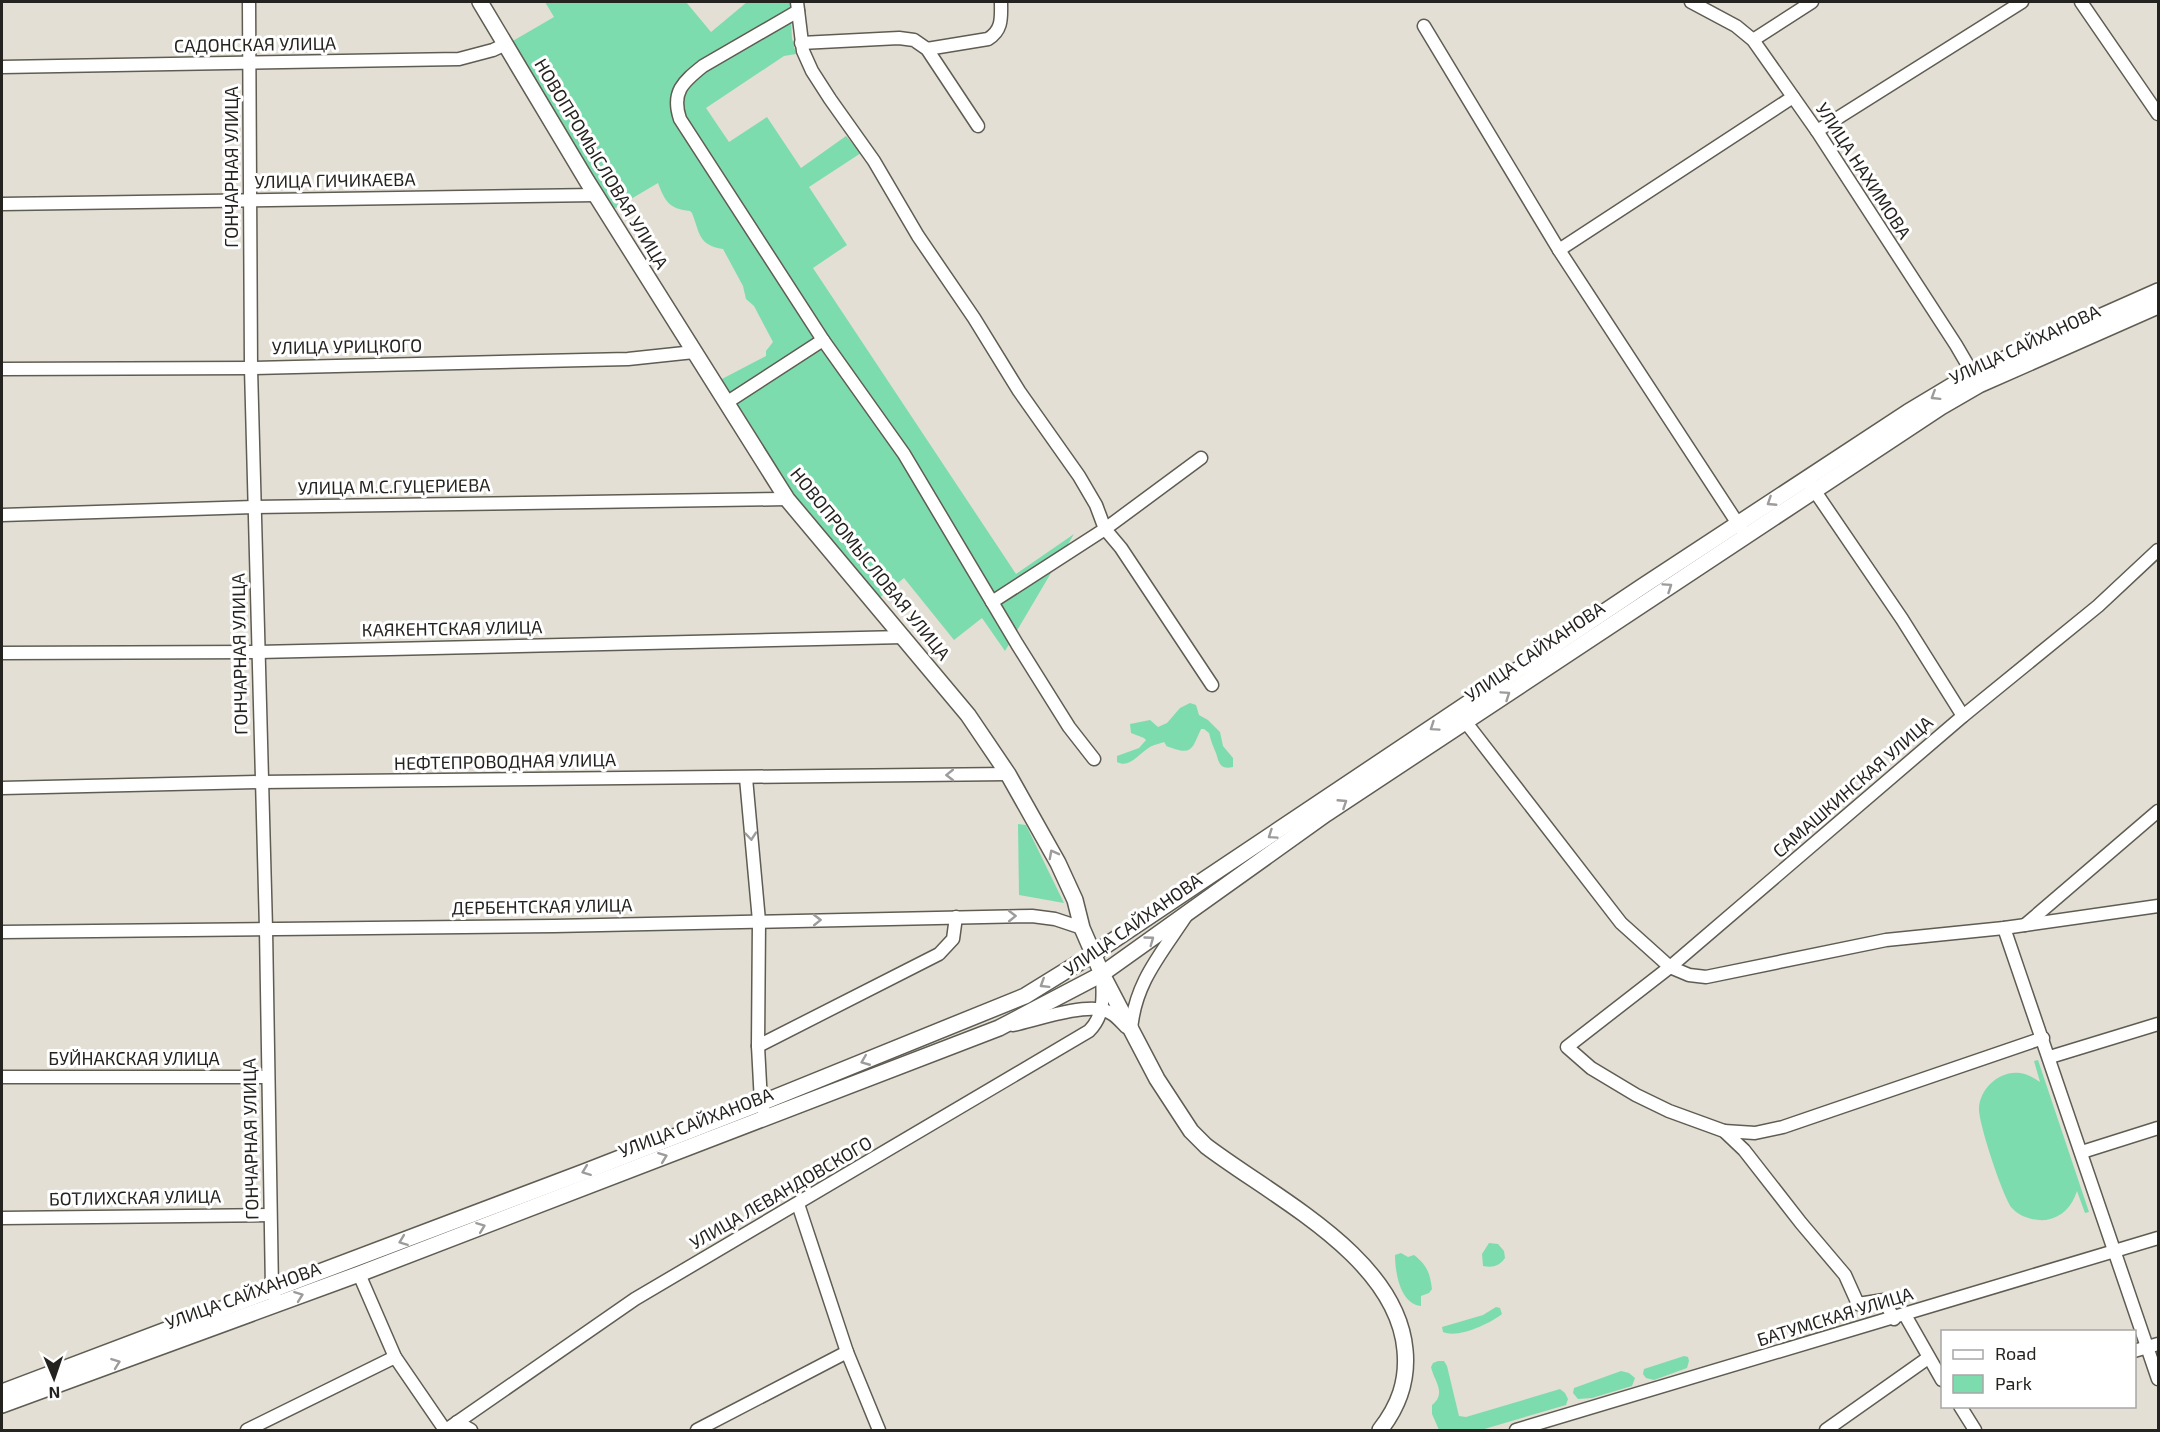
<svg xmlns="http://www.w3.org/2000/svg" width="2160" height="1432" font-family="'Exo 2',sans-serif">
<style>
.green{fill:#7ddcae}
.lines{fill:none;stroke-linecap:round;stroke-linejoin:round}
.minor-casing{stroke:#5f5c52;stroke-width:15}
.major-casing{stroke:#5f5c52;stroke-width:18}
.minor{stroke:#fff;stroke-width:12}
.major{stroke:#fff;stroke-width:15}
.oneway{stroke:#9d9c9a}
.labels{text-anchor:middle;stroke-width:6;stroke-linejoin:round;paint-order:stroke}
.street-label{font-size:18px;fill:#25231f;stroke:#fff}
</style>
<rect width="100%" height="100%" fill="#e3dfd4"/>
<g class="green">
<path d="M545 2H686L711 32 747 2H790L792 38 796 54 784 56 706 108 729 142 767 117 801 168 846 136 861 153 809 187 847 245 813 268 1016 574 1074 534 1005 651 982 618 954 640 904 578 878 599 791 493 720 380 766 356V351L773 342 754 306 746 299 743 286 723 249C698 245 700 233 692 213L690 211C670 209 665 202 658 183L614 209 511 42 554 17Z"/>
<path d="M1190 703 1196 705 1199 715 1208 720 1220 732 1223 746 1233 758V767C1220 770 1219 763 1216 753 1213 746 1211 741 1209 733L1204 729H1201C1193 746 1193 756 1172 748 1164 745 1169 749 1164 742 1159 744 1153 745 1150 747 1139 753 1130 769 1117 762V756L1139 748 1146 740 1144 738 1131 733 1130 724 1150 720 1158 727 1167 723 1180 708Z"/>
<polygon points="1018,824 1026,825 1064,903 1019,895"/>
<path d="M2038 1060 2089 1212 2085 1213 2077 1191C2072 1206 2063 1217 2046 1220 2034 1221 2020 1217 2012 1208 2003 1197 1978 1122 1979 1108 1980 1088 2000 1070 2020 1073 2028 1074 2034 1078 2040 1082L2034 1061Z"/>
<path d="M1489 1243 1498 1244 1504 1251 1505 1258C1499 1266 1493 1268 1483 1266L1482 1254Z"/>
<path d="M1401 1253 1408 1257 1414 1255C1427 1265 1430 1273 1432 1289L1429 1293 1421 1296V1306C1400 1304 1395 1272 1395 1255Z"/>
<path d="M1496 1307 1500 1308 1502 1314C1491 1323 1458 1339 1443 1332L1442 1327 1483 1315Z"/>
<polygon points="1684,1356 1688,1357 1689,1361 1687,1368 1654,1380 1646,1378 1643,1374 1644,1369"/>
<path d="M1438 1361H1444L1447 1366 1459 1416 1466 1417 1560 1389 1565 1393 1568 1399 1566 1405 1481 1430H1439L1432 1414V1405C1447 1393 1434 1381 1431 1367L1433 1363Z"/>
<polygon points="1621,1371 1629,1373 1635,1378 1632,1386 1592,1398 1578,1399 1573,1393 1574,1388"/>
</g>
<g class="lines">
<defs>
<g id="minor">
<polyline points="249,2 251,368 266,929 272,1290 275,1297"/>
<polyline points="797,2 803,51 812,71 830,99 874,161 918,236 974,318 1019,391 1079,476 1096,505 1105,529 992,602"/>
<polyline points="1691,2 1736,26 1753,40 1817,131 1956,345 1977,381"/>
<polyline points="2081,2 2158,114"/>
<path d="M798 11 703 66C683 82 671 92 680 119L823 340 904 454 1017 644 1069 727 1094 759"/>
<polyline points="1424,26 1559,250 1742,530"/>
<polyline points="1753,40 1812,2"/>
<polyline points="801,43 899,38 914,40 927,49 978,126"/>
<path d="M927 49 988 39C1003 30 1001 17 1001 2"/>
<polyline points="2,67 459,59 493,50 506,44"/>
<polyline points="1817,131 2022,2"/>
<polyline points="2,204 596,195"/>
<polyline points="1559,250 1793,97"/>
<polyline points="2,369 251,368 628,359 694,352"/>
<polyline points="726,403 823,340"/>
<polyline points="1201,458 1105,529 1121,548 1212,685"/>
<polyline points="1810,484 1902,619 1963,716"/>
<polyline points="2,515 254,507 787,499"/>
<polyline points="2,653 258,652 904,637"/>
<polyline points="1461,716 1621,923 1670,967 1689,975 1706,977 1886,940 2004,928 2158,906"/>
<polyline points="746,778 759,921 758,1046 761,1103 763,1109"/>
<polyline points="2,788 261,782 1008,774"/>
<polyline points="2025,925 2158,811"/>
<polyline points="2004,928 2158,1379"/>
<polyline points="2,932 554,926 1032,916 1055,919 1082,928"/>
<path d="M1013 1025C1036 1020 1082 1004 1103 1010 1113 1012 1119 1020 1126 1027"/>
<path d="M1131 1031C1134 984 1161 954 1186 916"/>
<polyline points="758,1046 939,954 953,939 956,917"/>
<polyline points="2050,1057 2158,1024"/>
<polyline points="2,1077 267,1077"/>
<polyline points="1724,1131 1755,1133 1783,1127 2043,1038"/>
<polyline points="2082,1152 2158,1128"/>
<polyline points="798,1204 847,1352 879,1430"/>
<polyline points="2,1218 270,1215"/>
<polyline points="359,1274 395,1357 445,1430"/>
<polyline points="1905,1315 1942,1380"/>
<polyline points="1894,1319 1884,1300 1858,1304 1845,1275 1801,1223 1744,1150 1724,1131 1669,1111 1636,1095 1591,1068 1567,1047 1670,967 1963,716 2098,606 2158,550"/>
<polyline points="2134,1351 2158,1344"/>
<polyline points="1960,1406 1975,1430"/>
<polyline points="457,1422 471,1430"/>
<polyline points="247,1430 395,1357"/>
<path d="M446 1430 635 1299 1089 1031C1105 1015 1103 996 1102 975"/>
<polyline points="697,1430 847,1352"/>
<polyline points="1516,1430 2158,1238"/>
<polyline points="1826,1430 1928,1358"/>
</g>
<g id="major">
<path d="M480 2 587 181 787 499 968 715 1008 774 1058 863 1075 900 1082 928 1102 974 1157 1079 1191 1131 1206 1146C1273 1197 1397 1257 1405 1350 1408 1381 1399 1406 1380 1430"/>
<polyline points="2,1392 584,1172 761,1103 1025,996 1093,954 1643,586 1908,412 1973,373 2158,291"/>
<polyline points="2,1405 359,1274 999,1028 1102,974 1326,814 1941,407 1979,385 2158,306"/>
</g>
</defs>
<use href="#minor" class="minor-casing"/>
<use href="#major" class="major-casing"/>
<use href="#minor" class="minor"/>
<use href="#major" class="major"/>
</g>
<defs><path id="oneway-chevron" d="M-2-3.5L2.5 0L-2 3.5" fill="none" stroke-width="1.6" stroke-linecap="round" stroke-linejoin="round" transform="scale(1.5)"/></defs>
<g class="oneway">
<use href="#oneway-chevron" transform="translate(1935 396) rotate(148)"/>
<use href="#oneway-chevron" transform="translate(1771 502) rotate(147)"/>
<use href="#oneway-chevron" transform="translate(1668 587) rotate(-34)"/>
<use href="#oneway-chevron" transform="translate(1506 695) rotate(-34)"/>
<use href="#oneway-chevron" transform="translate(1434 727) rotate(146)"/>
<use href="#oneway-chevron" transform="translate(950 775) rotate(179)"/>
<use href="#oneway-chevron" transform="translate(1343 803) rotate(-33)"/>
<use href="#oneway-chevron" transform="translate(1272 835) rotate(146)"/>
<use href="#oneway-chevron" transform="translate(751 836) rotate(85)"/>
<use href="#oneway-chevron" transform="translate(1053 854) rotate(-118)"/>
<use href="#oneway-chevron" transform="translate(1012 916) rotate(-1)"/>
<use href="#oneway-chevron" transform="translate(817 920) rotate(-1)"/>
<use href="#oneway-chevron" transform="translate(1150 940) rotate(-36)"/>
<use href="#oneway-chevron" transform="translate(1044 984) rotate(148)"/>
<use href="#oneway-chevron" transform="translate(865 1061) rotate(158)"/>
<use href="#oneway-chevron" transform="translate(663 1157) rotate(-21)"/>
<use href="#oneway-chevron" transform="translate(586 1171) rotate(159)"/>
<use href="#oneway-chevron" transform="translate(481 1227) rotate(-21)"/>
<use href="#oneway-chevron" transform="translate(403 1241) rotate(159)"/>
<use href="#oneway-chevron" transform="translate(299 1296) rotate(-20)"/>
<use href="#oneway-chevron" transform="translate(116 1363) rotate(-20)"/>
</g>
<g class="labels">
<g class="street-label">
<text transform="translate(255 45) rotate(-1)" y="6">САДОНСКАЯ УЛИЦА</text>
<text transform="translate(601 164) rotate(59)" y="6">НОВОПРОМЫСЛОВАЯ УЛИЦА</text>
<text transform="translate(232 167) rotate(-90)" y="6">ГОНЧАРНАЯ УЛИЦА</text>
<text transform="translate(1863 171) rotate(57)" y="6">УЛИЦА НАХИМОВА</text>
<text transform="translate(335 181) rotate(-1)" y="6">УЛИЦА ГИЧИКАЕВА</text>
<text transform="translate(2025 345) rotate(-25)" y="6">УЛИЦА САЙХАНОВА</text>
<text transform="translate(347 347) rotate(-1)" y="6">УЛИЦА УРИЦКОГО</text>
<text transform="translate(394 487) rotate(-1)" y="6">УЛИЦА М.С.ГУЦЕРИЕВА</text>
<text transform="translate(870 564) rotate(51)" y="6">НОВОПРОМЫСЛОВАЯ УЛИЦА</text>
<text transform="translate(452 629) rotate(-1)" y="6">КАЯКЕНТСКАЯ УЛИЦА</text>
<text transform="translate(1535 652) rotate(-34)" y="6">УЛИЦА САЙХАНОВА</text>
<text transform="translate(240 654) rotate(-91)" y="6">ГОНЧАРНАЯ УЛИЦА</text>
<text transform="translate(505 762) rotate(-1)" y="6">НЕФТЕПРОВОДНАЯ УЛИЦА</text>
<text transform="translate(1853 787) rotate(-41)" y="6">САМАШКИНСКАЯ УЛИЦА</text>
<text transform="translate(542 907) rotate(-1)" y="6">ДЕРБЕНТСКАЯ УЛИЦА</text>
<text transform="translate(1133 925) rotate(-35)" y="6">УЛИЦА САЙХАНОВА</text>
<text x="134" y="1065">БУЙНАКСКАЯ УЛИЦА</text>
<text transform="translate(696 1123) rotate(-21)" y="6">УЛИЦА САЙХАНОВА</text>
<text transform="translate(251 1139) rotate(-91)" y="6">ГОНЧАРНАЯ УЛИЦА</text>
<text transform="translate(781 1193) rotate(-30)" y="6">УЛИЦА ЛЕВАНДОВСКОГО</text>
<text transform="translate(135 1198) rotate(-1)" y="6">БОТЛИХСКАЯ УЛИЦА</text>
<text transform="translate(243 1296) rotate(-20)" y="6">УЛИЦА САЙХАНОВА</text>
<text transform="translate(1835 1317) rotate(-17)" y="6">БАТУМСКАЯ УЛИЦА</text>
</g>
</g>
<rect width="2160" height="1432" fill="none" stroke="#25231f" stroke-width="6"/>
<rect x="1941" y="1330" width="195" height="78" fill="#ffffff" stroke="#a8a7a5" stroke-width="1.5"/>
<rect x="1953" y="1350" width="30" height="9" fill="#ffffff" stroke="#a8a7a5" stroke-width="1.5"/>
<text x="1995" y="1360" font-size="18" fill="#25231f">Road</text>
<rect x="1953" y="1375" width="30" height="18" fill="#7ddcae" stroke="#a8a7a5" stroke-width="1.5"/>
<text x="1995" y="1390" font-size="18" fill="#25231f">Park</text>
<g transform="translate(54 1378) rotate(178)" stroke="#ffffff" stroke-width="4.5" paint-order="stroke">
<path d="M0-4.5L10 22L0 15L-10 22Z" fill="#25231f"/>
<text y="-9" font-size="16" font-weight="bold" text-anchor="middle" fill="#25231f">N</text>
</g>
</svg>
